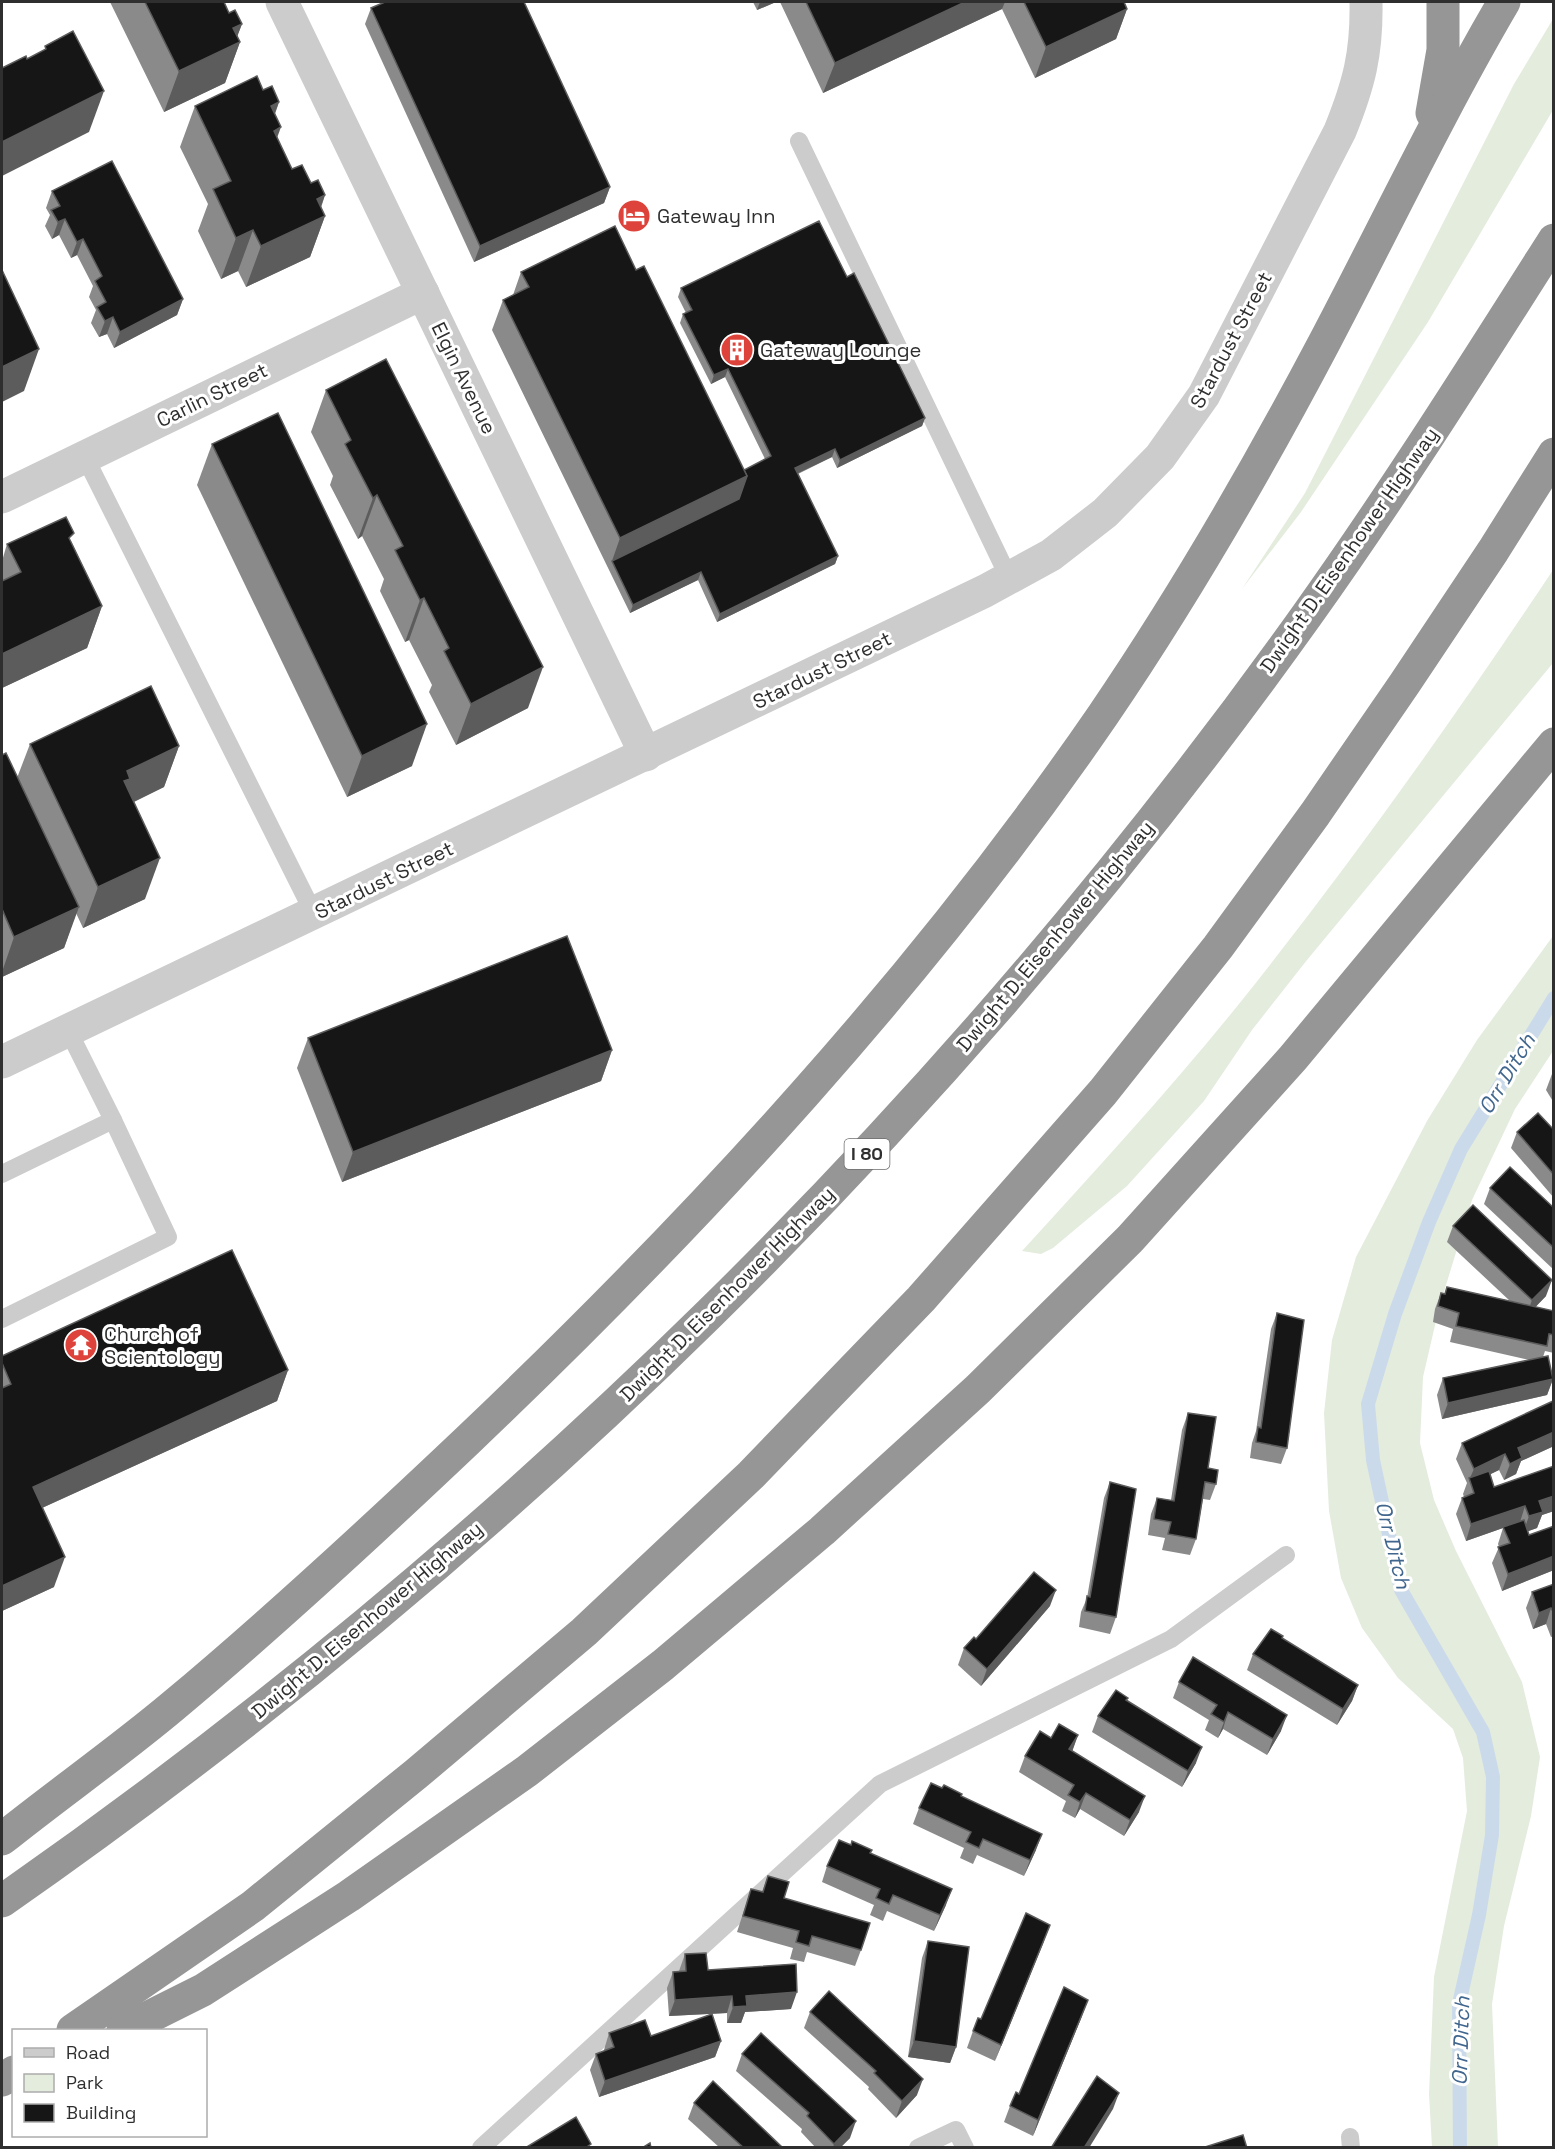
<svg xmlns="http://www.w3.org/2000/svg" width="1555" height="2149" font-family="'Space Grotesk',sans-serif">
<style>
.green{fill:#e4ecde}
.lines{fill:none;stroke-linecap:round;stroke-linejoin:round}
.stream{stroke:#cbdaeb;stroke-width:14}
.service{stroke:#ccc;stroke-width:18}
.minor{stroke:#ccc;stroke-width:33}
.motorway{stroke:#969696;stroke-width:33}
.wall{fill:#8a8a8a}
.shaded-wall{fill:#5c5c5c}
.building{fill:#161616;stroke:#5c5c5c;stroke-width:1.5}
.labels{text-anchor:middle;stroke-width:6;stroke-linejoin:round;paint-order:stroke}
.shield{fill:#fff;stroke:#6d6d6d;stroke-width:1.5}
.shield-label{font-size:18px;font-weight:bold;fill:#2f2f2f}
.poi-label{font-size:20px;fill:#2f2f2f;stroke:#fff;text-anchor:start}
.street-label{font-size:20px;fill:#2f2f2f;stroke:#fff}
.water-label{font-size:21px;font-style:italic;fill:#40668e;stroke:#fff}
</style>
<rect width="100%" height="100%" fill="#fff"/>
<g class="green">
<polygon points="1553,19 1553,110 1428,322 1301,512 1242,589 1305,493 1514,84"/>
<path d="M1553 570V663L1307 960 1252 1030 1204 1101 1127 1186 1053 1248 1041 1254 1022 1251C1097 1169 1173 1086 1243 999 1353 861 1455 717 1553 570Z"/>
<polygon points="1553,936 1553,1051 1515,1109 1472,1200 1439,1308 1423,1377 1420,1443 1434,1500 1456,1551 1522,1682 1540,1757 1531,1816 1504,1926 1492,2004 1498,2147 1432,2147 1429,2094 1434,1977 1467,1811 1463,1758 1453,1729 1398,1678 1362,1628 1341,1578 1329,1511 1324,1413 1332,1340 1356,1257 1427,1121 1477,1040"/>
</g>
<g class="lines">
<polyline class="stream" points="1460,2148 1459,2004 1479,1915 1492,1835 1493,1777 1483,1732 1401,1590 1373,1460 1368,1404 1395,1314 1429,1222 1461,1149 1554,998"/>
<g class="service">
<polyline points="799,141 1009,578"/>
<polyline points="85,457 314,914"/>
<polyline points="2,1174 113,1120 68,1030"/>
<polyline points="2,1319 168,1237 113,1120"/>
<polyline points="1350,2137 1351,2148"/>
<polyline points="481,2148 880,1784 1171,1639 1286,1555"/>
<polyline points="918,2148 956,2130 965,2148"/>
</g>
<g class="minor">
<polyline points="282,2 646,755"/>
<polyline points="2,497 423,293"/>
<path d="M2 1062 985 591 1051 555 1105 513 1160 457 1204 395 1340 131C1359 84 1367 53 1366 2"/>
</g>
<g class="motorway">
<polyline points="1432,113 1443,50 1443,2"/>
<path d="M2 1839C58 1794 117 1753 173 1706 275 1621 372 1531 468 1440 700 1219 921 980 1103 715 1184 596 1257 470 1324 343 1384 229 1439 113 1504 2"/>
<path d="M2 1901C505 1550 950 1115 1307 615 1394 493 1474 366 1554 240"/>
<polyline points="73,2030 253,1906 416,1774 584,1632 751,1475 921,1299 1103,1092 1218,947 1315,814 1405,683 1493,551 1554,454"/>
<polyline points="123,2030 203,1990 349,1896 527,1771 663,1665 822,1531 978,1389 1130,1239 1293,1058 1554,744"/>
<polyline points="2,2080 14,2072"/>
</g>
</g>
<g class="wall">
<polygon points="110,2 224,2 229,13 242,24 237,36 240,42 225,83 164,112"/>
<polygon points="753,2 776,2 757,10"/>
<polygon points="780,2 1124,2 1127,9 1116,39 1035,78 1002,9 823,93"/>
<polygon points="371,8 610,187 604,203 474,262 365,24"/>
<polygon points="263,90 279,102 275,114 277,138 292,169 325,195 321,208 325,216 310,257 246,287 238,271 221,279 198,231 208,204 180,147 195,106"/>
<polygon points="52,191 183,299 177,315 114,348 107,334 99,337 91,323 96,310 89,297 93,286 77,255 71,258 59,235 52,239 45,226 50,215 46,208"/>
<polygon points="636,270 744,470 765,459 725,377 711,384 680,323 683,314 686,313 678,297 681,288 847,277 925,418 922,426 837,468 832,457 798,474 838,556 835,564 717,622 698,580 630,613 492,330 503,300 513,295 521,272"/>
<polygon points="326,390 528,708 456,745 429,692 432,685 409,640 405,642 380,591 384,579 362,536 358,539 330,485 333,476 311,432"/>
<polygon points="212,444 412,766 347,797 197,485"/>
<polygon points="71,541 102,606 87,648 2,688 2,561 7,544"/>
<polygon points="30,744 179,746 164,787 134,802 145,899 83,928 76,913 64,948 2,977 2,755 17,778"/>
<polygon points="308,1038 612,1050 601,1081 342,1182 297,1068"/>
<polygon points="1554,1073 1554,1103 1546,1090 1552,1074"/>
<polygon points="1554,1130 1554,1198 1511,1148 1517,1132"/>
<polygon points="1490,1188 1554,1208 1554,1270 1484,1204"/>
<polygon points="1453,1226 1546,1296 1535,1307 1554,1311 1554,1353 1545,1351 1543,1357 1553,1379 1547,1395 1442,1419 1437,1395 1443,1378 1529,1360 1450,1342 1453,1329 1433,1322 1435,1309 1441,1293 1445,1294 1447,1287 1510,1301 1447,1242"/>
<polygon points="1277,1313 1287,1448 1281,1464 1250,1458 1252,1443 1256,1431 1271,1329"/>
<polygon points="2,1356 288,1370 277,1401 42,1508 54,1587 2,1611"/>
<polygon points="1554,1403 1554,1446 1521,1461 1516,1474 1504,1480 1499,1470 1490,1474 1494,1487 1554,1466 1554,1511 1542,1515 1537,1528 1528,1531 1529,1535 1554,1526 1554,1570 1502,1591 1492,1563 1499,1547 1498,1544 1503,1528 1466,1541 1456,1514 1462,1498 1464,1497 1463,1494 1467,1483 1456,1459 1462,1443"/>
<polygon points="1188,1413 1208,1468 1216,1484 1210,1500 1203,1499 1196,1539 1190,1555 1162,1550 1165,1538 1148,1535 1151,1514 1157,1498 1171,1500 1182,1430"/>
<polygon points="1110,1482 1116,1617 1110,1634 1079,1627 1081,1612 1087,1598 1104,1498"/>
<polygon points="1554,1584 1554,1636 1551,1637 1546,1624 1533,1629 1526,1608 1532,1592"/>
<polygon points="1050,1606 981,1686 958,1665 964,1648 976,1639"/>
<polygon points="1283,1636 1282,1639 1358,1685 1352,1701 1337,1725 1247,1670 1253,1654"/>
<polygon points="1179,1682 1281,1731 1267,1755 1223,1729 1218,1738 1205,1730 1209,1720 1173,1698"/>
<polygon points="1128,1698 1127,1701 1196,1763 1182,1787 1092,1732 1098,1716"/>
<polygon points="1078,1735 1072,1751 1139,1812 1124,1836 1080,1809 1075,1818 1062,1811 1066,1801 1019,1772 1025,1756 1051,1738"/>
<polygon points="961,1796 1036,1850 1024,1876 977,1855 973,1864 960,1858 964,1848 913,1824 919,1808"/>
<polygon points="851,1845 871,1853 946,1905 934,1931 887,1911 883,1921 870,1915 874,1905 822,1882 827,1866"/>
<polygon points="768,1876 784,1898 861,1950 855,1966 807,1952 804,1962 790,1959 793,1948 737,1932 751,1889 762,1892"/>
<polygon points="928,1941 956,2047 950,2063 908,2057 922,1958"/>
<polygon points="1044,1941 995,2061 967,2048 973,2031 981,2019"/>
<polygon points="685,1954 708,1970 791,2009 745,2012 741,2023 727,2023 727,2013 669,2016 667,1988 673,1972 679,1971"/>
<polygon points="810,2012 917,2095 896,2118 868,2089 869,2087 804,2028"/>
<polygon points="1082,2016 1033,2136 1004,2122 1010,2106 1019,2094"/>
<polygon points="609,2033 721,2041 715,2057 599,2097 590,2070 596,2054 604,2051 604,2050"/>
<polygon points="742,2054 850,2138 840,2148 816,2148 801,2132 802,2129 736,2071"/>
<polygon points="694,2103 783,2148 720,2148 688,2119"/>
</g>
<g class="shaded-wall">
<polygon points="760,2 776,2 757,10"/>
<polygon points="965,2 1005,2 1002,9 823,93 835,63"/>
<polygon points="1127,9 1116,39 1035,78 1046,47"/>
<polygon points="242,24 234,45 240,42 225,83 164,112 179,71 233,28"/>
<polygon points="104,91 89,132 2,176 2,142"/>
<polygon points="279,102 264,143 271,106"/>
<polygon points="281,127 266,168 274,131"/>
<polygon points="610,187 604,203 474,262 480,246"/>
<polygon points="325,195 316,220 325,216 310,257 246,287 261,246 317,199"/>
<polygon points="65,219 59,235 52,239 58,222"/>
<polygon points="253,230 238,271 221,279 236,238"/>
<polygon points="83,239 77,255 71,258 77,242"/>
<polygon points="183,299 177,315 114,348 120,332"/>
<polygon points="113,317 107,334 99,337 105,321"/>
<polygon points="39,349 24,391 2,402 2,367"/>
<polygon points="728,369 725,377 711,384 714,375"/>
<polygon points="925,418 922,426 837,468 840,460"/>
<polygon points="835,449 832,457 792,476 795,468"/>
<polygon points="747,476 736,507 612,561 620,538"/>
<polygon points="377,495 362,536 358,539 373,498"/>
<polygon points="838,556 835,564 717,622 720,614"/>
<polygon points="701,572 698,580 630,613 633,605"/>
<polygon points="424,598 409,640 405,642 420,600"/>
<polygon points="102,606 87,648 2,688 2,654"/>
<polygon points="543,667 528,708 456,745 471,704"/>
<polygon points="427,724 412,766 347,797 362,756"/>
<polygon points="179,746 164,787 119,809 115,820 127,771"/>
<polygon points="160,858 145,899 83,928 98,887"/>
<polygon points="79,907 64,948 2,977 2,972 14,937"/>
<polygon points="612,1050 601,1081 342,1182 353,1152"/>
<polygon points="1552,1280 1546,1296 1526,1317 1532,1300"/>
<polygon points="288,1370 277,1401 22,1517 33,1487"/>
<polygon points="1553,1379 1547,1395 1442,1419 1448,1403"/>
<polygon points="1554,1432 1554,1446 1521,1461 1516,1474 1504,1480 1510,1464 1518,1448"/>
<polygon points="1505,1454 1499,1470 1471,1484 1469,1480 1474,1469"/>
<polygon points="1554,1496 1554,1511 1542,1515 1537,1528 1523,1533 1529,1516 1539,1501"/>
<polygon points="1525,1506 1520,1522 1466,1541 1471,1524"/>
<polygon points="1554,1556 1554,1570 1502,1591 1508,1574"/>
<polygon points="65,1557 54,1587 2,1611 2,1586"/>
<polygon points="1056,1590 1050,1606 981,1686 987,1669"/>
<polygon points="1551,1608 1546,1624 1533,1629 1539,1613"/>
<polygon points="1358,1685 1352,1701 1337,1725 1343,1709"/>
<polygon points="1228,1712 1223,1729 1218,1738 1224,1722"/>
<polygon points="1287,1715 1281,1731 1267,1755 1273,1739"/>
<polygon points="1078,1735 1072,1752 1069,1749"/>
<polygon points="1202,1747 1196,1763 1182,1787 1188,1771"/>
<polygon points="1086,1793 1080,1809 1075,1818 1080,1802"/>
<polygon points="1145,1796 1139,1812 1124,1836 1130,1820"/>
<polygon points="1042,1834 1036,1850 1024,1876 1030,1860"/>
<polygon points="952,1889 946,1905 934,1931 940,1915"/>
<polygon points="1050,1925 1044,1941 995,2061 1001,2045"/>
<polygon points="797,1992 791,2009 745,2012 741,2023 727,2023 733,2007 746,1996"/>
<polygon points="732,1996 727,2013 669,2016 675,2000"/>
<polygon points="1088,2000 1082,2016 1033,2136 1038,2120"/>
<polygon points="721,2041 715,2057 599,2097 605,2081"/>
<polygon points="914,2041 956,2047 950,2063 908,2057"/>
<polygon points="923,2079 917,2095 896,2118 902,2101"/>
<polygon points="1119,2093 1113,2109 1089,2148 1084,2148"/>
<polygon points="856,2121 850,2138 840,2148 833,2148 834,2144"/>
</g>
<g class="building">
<polygon points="145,2 224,2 229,13 235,10 242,24 233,28 240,42 179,71"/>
<polygon points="385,2 524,2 610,187 480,246 371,8"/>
<polygon points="806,2 965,2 835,63"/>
<polygon points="1024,2 1124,2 1127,9 1046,47"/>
<polygon points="73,31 104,91 2,142 2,68 26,56 27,59 46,49 45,46"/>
<polygon points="257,76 263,90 272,86 279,102 271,106 281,127 274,131 292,169 302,165 311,183 318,180 325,195 317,199 325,216 261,246 253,230 236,238 213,189 231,181 195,106"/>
<polygon points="112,161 183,299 120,332 113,317 105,321 97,307 106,302 95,281 102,276 83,239 77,242 65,219 58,222 51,210 60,206 52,191"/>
<polygon points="819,221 847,277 854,273 925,418 840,460 835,449 795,468 838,556 720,614 701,572 633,605 612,561 739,499 747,476 744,470 771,456 728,369 714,375 683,314 692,310 681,288"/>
<polygon points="615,226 636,270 644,266 747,476 620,538 503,300 529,287 521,272"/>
<polygon points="2,270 39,349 2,367"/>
<polygon points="386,359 543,667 471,704 444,651 449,648 424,598 420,600 395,550 403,546 377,495 373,498 345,444 351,440 326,390"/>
<polygon points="278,413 427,724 362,756 212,444"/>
<polygon points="66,517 74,533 69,538 102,606 2,654 2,581 21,572 7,544"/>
<polygon points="151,686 179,746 127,771 130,779 124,781 160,858 98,887 30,744"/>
<polygon points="6,753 79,907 14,937 2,909 2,755"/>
<polygon points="567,936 612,1050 353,1152 308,1038"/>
<polygon points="1538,1113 1554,1130 1554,1175 1517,1132"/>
<polygon points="1510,1167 1554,1208 1554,1248 1490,1188"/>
<polygon points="1473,1205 1552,1280 1532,1300 1453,1226"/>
<polygon points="232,1250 288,1370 33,1487 65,1557 2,1586 2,1388 11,1384 2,1363 2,1356"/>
<polygon points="1447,1287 1554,1311 1554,1335 1549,1334 1547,1346 1456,1326 1459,1313 1438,1306 1441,1293 1445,1294"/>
<polygon points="1277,1313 1304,1320 1287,1448 1256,1442 1258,1427 1261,1428"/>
<polygon points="1548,1356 1553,1379 1448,1403 1443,1378"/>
<polygon points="1553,1401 1554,1403 1554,1432 1518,1448 1522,1458 1510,1464 1505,1454 1474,1469 1462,1443"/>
<polygon points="1188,1413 1216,1417 1208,1468 1218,1470 1216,1484 1205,1482 1196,1539 1168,1534 1171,1522 1154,1519 1157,1498 1174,1501"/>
<polygon points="1554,1466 1554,1496 1539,1501 1543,1512 1529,1516 1525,1506 1471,1524 1462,1498 1474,1493 1469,1478 1489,1471 1494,1487"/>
<polygon points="1110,1482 1136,1489 1116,1617 1085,1611 1087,1596 1090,1597"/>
<polygon points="1524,1520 1529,1535 1554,1526 1554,1556 1508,1574 1498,1547 1510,1543 1503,1527"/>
<polygon points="1034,1572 1056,1590 987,1669 964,1648 974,1637 976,1639"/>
<polygon points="1554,1584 1554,1613 1551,1608 1539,1613 1532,1592"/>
<polygon points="1271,1629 1283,1636 1282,1638 1358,1685 1343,1709 1253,1654"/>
<polygon points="1193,1657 1287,1715 1273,1739 1228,1712 1224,1722 1211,1714 1217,1705 1179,1682"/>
<polygon points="1116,1690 1128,1698 1126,1700 1202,1747 1188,1771 1098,1716"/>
<polygon points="1059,1724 1078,1735 1069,1749 1145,1796 1130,1820 1086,1793 1080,1802 1068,1795 1074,1785 1025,1756 1040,1731 1051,1738"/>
<polygon points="931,1783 942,1788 944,1785 962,1794 961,1796 1042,1834 1030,1860 983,1839 979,1848 966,1842 971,1832 919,1808"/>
<polygon points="839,1840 851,1845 852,1841 872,1850 870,1853 952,1889 940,1915 893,1895 889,1904 876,1898 880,1889 827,1866"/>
<polygon points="768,1876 789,1882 784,1898 870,1923 861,1950 812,1936 809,1946 796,1942 799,1931 743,1916 751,1889 763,1892"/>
<polygon points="1026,1913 1050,1925 1001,2045 973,2031 978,2018 981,2019"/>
<polygon points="928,1941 969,1947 956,2047 914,2041"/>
<polygon points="706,1953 708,1970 796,1964 797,1992 746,1996 747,2006 733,2007 732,1996 675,2000 673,1972 686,1971 685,1954"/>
<polygon points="1064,1987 1088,2000 1038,2120 1010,2106 1016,2092 1019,2094"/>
<polygon points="829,1991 923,2079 902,2101 874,2073 876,2071 810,2012"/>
<polygon points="712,2014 721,2041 605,2081 596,2054 614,2047 609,2033 645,2020 651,2036"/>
<polygon points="761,2033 856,2121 834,2144 807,2116 809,2113 742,2054"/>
<polygon points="1097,2076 1119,2093 1084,2148 1051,2148"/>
<polygon points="713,2081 783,2148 744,2148 694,2103"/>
<polygon points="576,2117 591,2144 585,2148 525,2148"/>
<polygon points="1243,2135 1247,2148 1202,2148"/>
<polygon points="650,2143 651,2148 642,2148"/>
</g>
<defs>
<symbol id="hotel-disc" viewBox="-11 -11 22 22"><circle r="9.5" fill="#dd433a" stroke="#fff"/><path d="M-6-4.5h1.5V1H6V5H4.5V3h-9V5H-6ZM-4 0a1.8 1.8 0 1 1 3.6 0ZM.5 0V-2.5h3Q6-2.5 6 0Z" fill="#fff"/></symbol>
<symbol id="building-disc" viewBox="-11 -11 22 22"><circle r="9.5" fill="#dd433a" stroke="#fff"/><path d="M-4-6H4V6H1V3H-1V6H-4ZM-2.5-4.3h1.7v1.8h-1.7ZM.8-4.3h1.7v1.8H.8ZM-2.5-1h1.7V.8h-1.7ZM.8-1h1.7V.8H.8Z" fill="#fff"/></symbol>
<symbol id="temple-disc" viewBox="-11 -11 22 22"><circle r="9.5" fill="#dd433a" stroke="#fff"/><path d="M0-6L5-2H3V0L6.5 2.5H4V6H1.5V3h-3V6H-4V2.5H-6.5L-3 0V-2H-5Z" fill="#fff"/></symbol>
</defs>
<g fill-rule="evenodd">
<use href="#hotel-disc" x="615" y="197" width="38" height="38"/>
<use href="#building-disc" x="718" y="331" width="38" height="38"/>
<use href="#temple-disc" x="62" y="1326" width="38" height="38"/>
</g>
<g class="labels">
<rect class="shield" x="844.5" y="1139" width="45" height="30" rx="4.5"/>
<g class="shield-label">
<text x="867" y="1160">I 80</text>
</g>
<g class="poi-label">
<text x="657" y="223">Gateway Inn</text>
<text x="760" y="357">Gateway Lounge</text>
<text x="104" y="1341">Church of<tspan x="104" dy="23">Scientology</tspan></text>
</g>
<g class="street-label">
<text transform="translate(1231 340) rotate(-62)" y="7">Stardust Street</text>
<text transform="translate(464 378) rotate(64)" y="7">Elgin Avenue</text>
<text transform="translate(212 395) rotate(-26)" y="7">Carlin Street</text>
<text transform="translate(1349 550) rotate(-55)" y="7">Dwight D. Eisenhower Highway</text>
<text transform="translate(822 670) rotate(-26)" y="7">Stardust Street</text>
<text transform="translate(384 880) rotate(-26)" y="7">Stardust Street</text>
<text transform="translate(1055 936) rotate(-50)" y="7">Dwight D. Eisenhower Highway</text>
<text transform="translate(727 1294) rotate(-45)" y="7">Dwight D. Eisenhower Highway</text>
<text transform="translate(367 1620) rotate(-40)" y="7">Dwight D. Eisenhower Highway</text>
</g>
<g class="water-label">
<text transform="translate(1507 1074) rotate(-59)" y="7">Orr Ditch</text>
<text transform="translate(1393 1545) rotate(76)" y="7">Orr Ditch</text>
<text transform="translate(1461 2041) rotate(-88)" y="7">Orr Ditch</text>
</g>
</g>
<rect width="1555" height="2149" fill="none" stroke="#2f2f2f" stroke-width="6"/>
<rect x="12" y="2029" width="195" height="108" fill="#ffffff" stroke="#acacac" stroke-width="1.5"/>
<rect x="24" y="2048" width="30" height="9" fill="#cccccc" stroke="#acacac" stroke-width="1.5"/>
<text x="66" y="2059" font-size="18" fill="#2f2f2f">Road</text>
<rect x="24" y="2074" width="30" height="18" fill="#e4ecde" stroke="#acacac" stroke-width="1.5"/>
<text x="66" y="2089" font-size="18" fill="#2f2f2f">Park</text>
<rect x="24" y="2104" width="30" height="18" fill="#161616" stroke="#acacac" stroke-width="1.5"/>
<text x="66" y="2119" font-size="18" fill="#2f2f2f">Building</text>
</svg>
